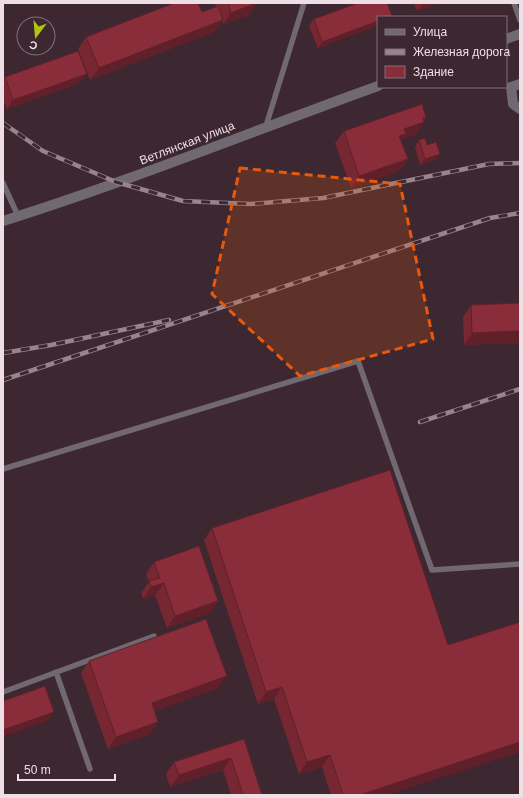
<svg xmlns="http://www.w3.org/2000/svg" width="523" height="798" font-family="Helvetica,sans-serif">
<style>
.lines{fill:none;stroke-linecap:round;stroke-linejoin:round}
.lane{stroke:#716972;stroke-width:5.5}
.street{stroke:#716972;stroke-width:10}
.rail-casing{stroke:#97848c;stroke-width:4.5}
.rail{stroke:#3d2731;stroke-width:3;stroke-dasharray:9;stroke-linecap:butt}
.wall{fill:#762732}
.shaded-wall{fill:#602029}
.building{fill:#892d3a;stroke:#602029}
.marked{fill:#e8590c;fill-opacity:0.2;stroke:#e8590c;stroke-width:3;stroke-dasharray:8 5;stroke-linejoin:round}
.labels{text-anchor:middle;stroke-width:4;stroke-linejoin:round;paint-order:stroke}
.street-label{font-size:12px;fill:#eedfe5;stroke:#3d2731}
</style>
<rect width="100%" height="100%" fill="#3d2731"/>
<g class="lines">
<g class="lane">
<polyline points="514,3 520,20"/>
<polyline points="266,126 304,3"/>
<polyline points="3,183 18,216"/>
<polyline points="3,469 358,361 432,570 520,564"/>
<polyline points="56,672 90,769"/>
<polyline points="3,692 154,636"/>
</g>
<g class="street">
<polyline points="506,39 520,34"/>
<polyline points="520,84 511,87 513,104 520,109"/>
<path d="M3 221C130 181 253 131 378 86"/>
</g>
<defs>
<g id="rail">
<polyline points="3,123 43,151 116,182 183,201 251,204 323,198 489,164 520,163"/>
<polyline points="3,353 51,345 169,320"/>
<polyline points="3,380 490,218 520,213"/>
<polyline points="420,422 520,389"/>
</g>
</defs>
<use href="#rail" class="rail-casing"/>
<use href="#rail" class="rail"/>
</g>
<g class="wall">
<polygon points="215,3 257,3 249,15 223,24 222,21 214,32 90,80 78,49 86,37 202,12 216,7"/>
<polygon points="414,3 439,3 417,11"/>
<polygon points="392,16 391,17 378,17 318,48 309,26 314,19"/>
<polygon points="5,77 80,83 7,109 3,99 3,79"/>
<polygon points="426,117 424,121 424,122 416,134 402,139 401,140 408,159 399,171 351,188 335,143 344,131"/>
<polygon points="419,140 427,145 440,154 435,160 420,165 415,147"/>
<polygon points="520,303 520,343 464,345 463,317 471,305"/>
<polygon points="212,528 387,795 331,795 322,767 299,774 274,699 258,704 204,540"/>
<polygon points="154,562 218,601 210,613 167,628 155,595 143,599 141,593 149,582 146,574"/>
<polygon points="89,661 218,688 154,711 158,722 150,734 108,749 81,673"/>
<polygon points="244,739 262,795 231,795 223,770 170,787 166,774 174,762"/>
</g>
<g class="shaded-wall">
<polygon points="257,3 249,15 223,24 231,13"/>
<polygon points="427,3 439,3 417,11 422,5"/>
<polygon points="223,20 214,32 90,80 99,68"/>
<polygon points="378,21 378,26 318,48 322,42"/>
<polygon points="87,74 80,83 7,109 13,100"/>
<polygon points="426,117 422,123 424,122 416,134 402,139 397,146 391,148 404,129 423,118"/>
<polygon points="440,154 435,160 420,165 425,159"/>
<polygon points="408,159 399,171 351,188 359,176"/>
<polygon points="520,331 520,343 464,345 472,333"/>
<polygon points="164,583 155,595 143,599 151,587"/>
<polygon points="218,601 210,613 167,628 175,616"/>
<polygon points="227,676 218,688 143,715 152,703"/>
<polygon points="282,687 274,699 258,704 266,692"/>
<polygon points="54,712 47,721 3,737 3,730"/>
<polygon points="158,722 150,734 108,749 116,737"/>
<polygon points="520,742 520,752 387,795 360,795"/>
<polygon points="330,755 322,767 299,774 307,762"/>
<polygon points="231,758 223,770 170,787 179,775"/>
</g>
<g class="building">
<polygon points="174,3 198,3 202,12 218,6 223,20 99,68 86,37"/>
<polygon points="228,3 256,3 231,13"/>
<polygon points="358,3 387,3 392,16 389,17 378,17 378,21 322,42 314,19"/>
<polygon points="421,3 427,3 422,5"/>
<polygon points="78,51 87,74 13,100 5,77"/>
<polygon points="422,104 426,117 423,118 424,122 404,129 406,134 399,136 408,159 359,176 344,131"/>
<polygon points="425,138 427,145 436,142 440,154 425,159 419,140"/>
<polygon points="520,303 520,331 472,333 471,305"/>
<polygon points="390,470 448,645 520,622 520,742 360,795 343,795 330,755 307,762 282,687 266,692 212,528"/>
<polygon points="199,546 218,601 175,616 164,583 151,587 149,581 160,578 154,562"/>
<polygon points="206,619 227,676 152,703 158,722 116,737 89,661"/>
<polygon points="45,686 54,712 3,730 3,701"/>
<polygon points="244,739 262,795 243,795 231,758 179,775 174,762"/>
</g>
<path class="marked" d="M240 168 400 184 433 339 300 376 212 294Z"/>
<g class="labels">
<g class="street-label">
<text transform="translate(187 143) rotate(-21)" y="4">Ветлянская улица</text>
</g>
</g>
<rect width="523" height="798" fill="none" stroke="#eedfe5" stroke-width="8"/>
<rect x="377" y="16" width="130" height="72" fill="#3d2731" stroke="#847179"/>
<rect x="385" y="29" width="20" height="6" fill="#716972" stroke="#847179"/>
<text x="413" y="36" font-size="12" fill="#eedfe5">Улица</text>
<rect x="385" y="49" width="20" height="6" fill="#97848c" stroke="#847179"/>
<text x="413" y="56" font-size="12" fill="#eedfe5">Железная дорога</text>
<rect x="385" y="66" width="20" height="12" fill="#892d3a" stroke="#847179"/>
<text x="413" y="76" font-size="12" fill="#eedfe5">Здание</text>
<g transform="translate(36 36) rotate(196)"><circle r="19" fill="#3d2731" stroke="#847179"/>
<path d="M0-3L7 15L0 10L-7 15Z" fill="#acc611"/>
<text y="-6" font-size="11" font-weight="bold" text-anchor="middle" fill="#eedfe5">С</text>
</g>
<path d="M18 774v6h97v-6" fill="none" stroke="#eedfe5" stroke-width="2"/>
<text x="24" y="774" font-size="12" fill="#eedfe5" stroke="#3d2731" stroke-width="3" paint-order="stroke">50 m</text>
</svg>
